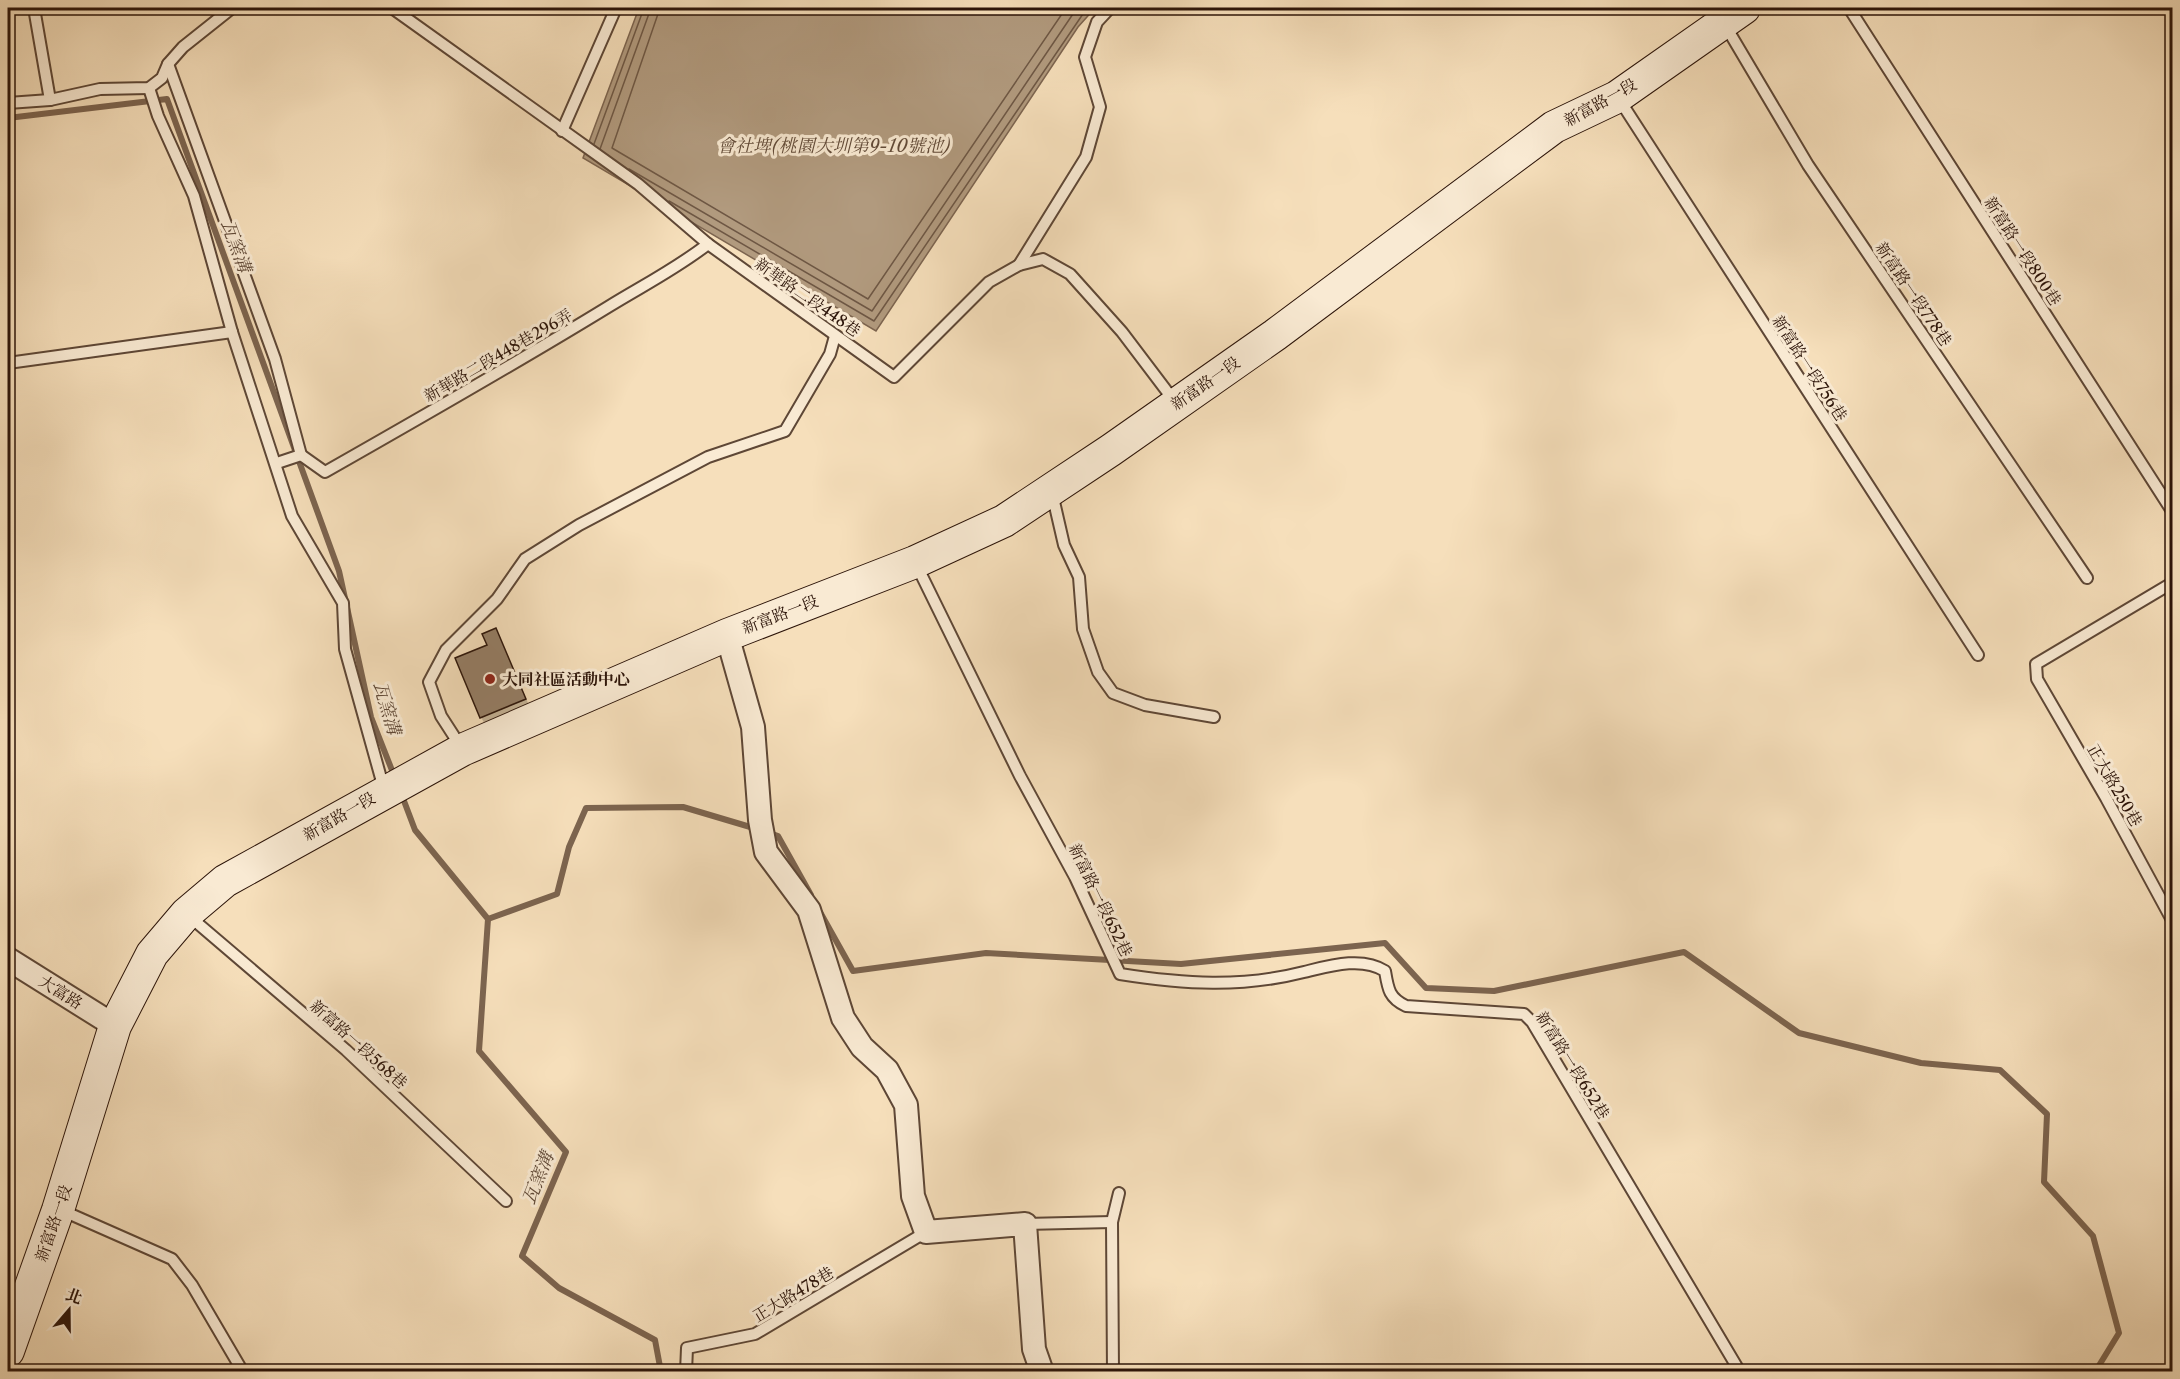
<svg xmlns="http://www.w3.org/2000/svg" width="2180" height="1379" font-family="'Libre Caslon Text','Noto Serif TC',serif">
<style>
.water{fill:#b19a7e;stroke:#7c644f;stroke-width:1.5}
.shadow{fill:#0003}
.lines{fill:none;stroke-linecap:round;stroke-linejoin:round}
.shore{stroke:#6e5744;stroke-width:1.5}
.stream{stroke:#7c644f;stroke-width:6}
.building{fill:#957e66;stroke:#2c1409;stroke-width:1.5}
.lane-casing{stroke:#5e4736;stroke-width:14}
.street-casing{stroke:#5e4736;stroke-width:26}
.secondary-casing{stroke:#2c1409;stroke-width:34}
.lane{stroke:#f9ead3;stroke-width:10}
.street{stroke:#f9ead3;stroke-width:22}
.secondary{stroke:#f9ead3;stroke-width:32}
.poi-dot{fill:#8f2418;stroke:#f9ead3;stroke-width:2}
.labels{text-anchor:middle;stroke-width:6;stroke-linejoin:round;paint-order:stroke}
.street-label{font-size:16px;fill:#2c1409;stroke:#f9ead3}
.poi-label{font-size:16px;font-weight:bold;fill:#2c1409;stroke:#f9ead3;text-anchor:start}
.water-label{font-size:18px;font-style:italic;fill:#614a38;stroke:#f9ead3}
</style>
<rect width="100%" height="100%" fill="#f6dfbb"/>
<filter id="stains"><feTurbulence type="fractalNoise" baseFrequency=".00333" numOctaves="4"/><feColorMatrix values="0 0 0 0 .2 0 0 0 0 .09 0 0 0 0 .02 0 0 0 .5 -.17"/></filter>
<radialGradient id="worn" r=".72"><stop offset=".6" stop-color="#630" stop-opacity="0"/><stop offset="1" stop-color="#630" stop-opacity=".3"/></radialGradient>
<polygon class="water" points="639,8 1095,8 1078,27 876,331 583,158"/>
<polygon class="shadow" points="495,630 534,716 490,734 481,717 489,646"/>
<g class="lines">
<g class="shore">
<polyline points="660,8 612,148 868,299 1066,8"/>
<polyline points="594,144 644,8"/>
<polyline points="600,149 651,8"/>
<polyline points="629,169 872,311 1077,8"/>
<polyline points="669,201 874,321 1087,8"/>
</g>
<g class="stream">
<polyline points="8,118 167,99 339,571 371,717 395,778"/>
<polyline points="401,793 415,830 488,919 479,1051 566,1152 522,1256 559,1288 655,1340 661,1372"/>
<polyline points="767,832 778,836 811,895"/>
<polyline points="820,912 853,971 986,953 1181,964 1385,943 1426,988 1494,991 1684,952 1799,1033 1921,1063 2000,1070 2047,1114 2044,1182 2093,1236 2119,1333 2095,1372"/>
<polyline points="488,919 557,894 569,847 586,808 683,807 757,829"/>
</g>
</g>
<polygon class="building" points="496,628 526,699 480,718 455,658 487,645 482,634"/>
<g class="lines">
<defs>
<g id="lane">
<polyline points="34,8 50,100"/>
<polyline points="392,8 638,184 708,244 894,377 989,282 1019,265 1043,259 1070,274 1122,332 1175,402"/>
<polyline points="1849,8 2172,511"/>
<polyline points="1725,25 1808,165 2087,578"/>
<polyline points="168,64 275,359 301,455"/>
<polyline points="149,88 158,116 194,196 232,332 292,516 343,603 345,649 384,789"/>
<polyline points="1619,99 1978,655"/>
<polyline points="8,103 50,100 100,89 149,88 162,78 168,64 183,47 232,8"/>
<polyline points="562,131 616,8"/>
<polyline points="1019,265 1086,157 1100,107 1085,57 1097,22 1110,8"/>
<polyline points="8,363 232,332"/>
<path d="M301 455 325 472C420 418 515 364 608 307 642 286 676 269 708 244"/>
<polyline points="277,463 301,455"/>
<polyline points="1052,493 1064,545 1079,577 1083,629 1098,672 1113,693 1145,705 1214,717"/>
<path d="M916 564 1020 776 1075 877 1120 974C1184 984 1241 988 1304 972 1329 966 1362 956 1385 971 1388 989 1389 998 1406 1006L1524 1014 1532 1022 1740 1372"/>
<polyline points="2172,583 2036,664 2037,679 2106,798 2172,920"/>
<polyline points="461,747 441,716 429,682 446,650 497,599 525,559 579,525 708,457 785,431 830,354 835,336"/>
<polyline points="189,916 346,1050 506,1201"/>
<polyline points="61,1210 172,1259 192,1285 243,1372"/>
<polyline points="1025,1224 1112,1222"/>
<polyline points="686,1372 687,1348 755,1334 926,1232"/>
<polyline points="1113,1372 1112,1222 1119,1193"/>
</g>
<g id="street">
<polyline points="727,635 753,727 760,820 766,852 809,910 843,1018 862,1047 887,1070 906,1105 913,1196 926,1232 1025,1224 1034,1349 1042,1372"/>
<polyline points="8,959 115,1026"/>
</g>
<polyline id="secondary" points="8,1351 58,1210 115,1026 152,954 186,914 225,881 462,750 727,635 915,562 1004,521 1111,450 1275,335 1554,127 1617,97 1744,8"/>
</defs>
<use href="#lane" class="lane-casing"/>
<use href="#street" class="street-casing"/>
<use href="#secondary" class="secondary-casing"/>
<use href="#lane" class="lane"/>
<use href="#street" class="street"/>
<use href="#secondary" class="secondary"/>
</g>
<circle class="poi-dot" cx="490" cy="679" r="6"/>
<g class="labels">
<g class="street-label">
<text transform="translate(1600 102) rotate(-29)" y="6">新富路一段</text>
<text transform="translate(2023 251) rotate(57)" y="6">新富路一段800巷</text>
<text transform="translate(1914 294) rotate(56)" y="6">新富路一段778巷</text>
<text transform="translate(808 297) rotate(35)" y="6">新華路二段448巷</text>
<text transform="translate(498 355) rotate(-30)" y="6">新華路二段448巷296弄</text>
<text transform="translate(1810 368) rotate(57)" y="6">新富路一段756巷</text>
<text transform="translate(1205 383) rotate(-35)" y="6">新富路一段</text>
<text transform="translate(780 614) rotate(-21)" y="6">新富路一段</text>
<text transform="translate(2115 785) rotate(60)" y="6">正大路250巷</text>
<text transform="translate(339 816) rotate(-30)" y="6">新富路一段</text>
<text transform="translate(1101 900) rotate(64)" y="6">新富路一段652巷</text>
<text transform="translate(61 992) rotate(32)" y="6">大富路</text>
<text transform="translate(359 1044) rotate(42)" y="6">新富路一段568巷</text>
<text transform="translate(1573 1065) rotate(58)" y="6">新富路一段652巷</text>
<text transform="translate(53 1223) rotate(-71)" y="6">新富路一段</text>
<text transform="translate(793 1294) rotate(-31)" y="6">正大路478巷</text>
</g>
<g class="poi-label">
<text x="502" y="685">大同社區活動中心</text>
</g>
<g class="water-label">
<text x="834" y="152">會社埤(桃園大圳第9-10號池)</text>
<text transform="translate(236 246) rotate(70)" y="6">瓦窯溝</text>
<text transform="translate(387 708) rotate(74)" y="6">瓦窯溝</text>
<text transform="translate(538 1178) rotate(-68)" y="6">瓦窯溝</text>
</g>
</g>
<rect width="2180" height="1379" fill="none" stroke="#f6dfbb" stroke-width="30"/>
<rect x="9" y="9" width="2162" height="1361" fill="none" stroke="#2c1409" stroke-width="3"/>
<rect x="15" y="15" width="2150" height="1349" fill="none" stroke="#2c1409" stroke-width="1.5"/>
<g transform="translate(69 1310) rotate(20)" stroke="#f9ead3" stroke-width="4.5" paint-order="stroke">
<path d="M0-4.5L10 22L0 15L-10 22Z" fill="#2c1409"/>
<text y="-9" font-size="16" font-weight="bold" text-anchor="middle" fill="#2c1409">北</text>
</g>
<rect width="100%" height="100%" filter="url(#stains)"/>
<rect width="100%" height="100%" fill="url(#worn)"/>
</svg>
